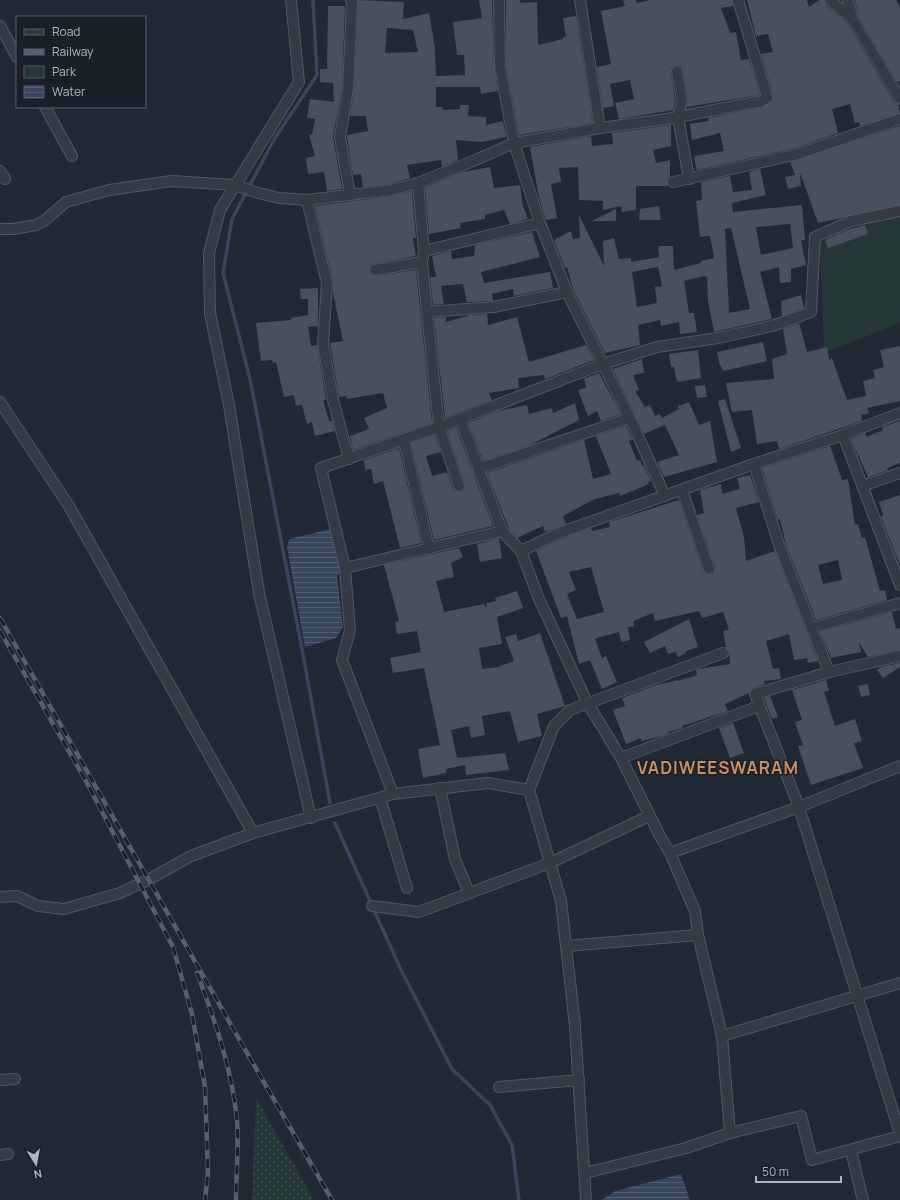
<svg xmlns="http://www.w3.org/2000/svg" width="900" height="1200" font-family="Manrope,sans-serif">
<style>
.grass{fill:url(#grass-dots)}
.park{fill:#263737}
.water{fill:url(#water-rules)}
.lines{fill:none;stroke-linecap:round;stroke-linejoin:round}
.stream{stroke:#38465c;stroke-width:3.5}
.building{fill:#47505d;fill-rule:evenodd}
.minor-casing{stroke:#515862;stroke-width:12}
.minor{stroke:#343b45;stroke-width:10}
.rail-casing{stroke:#565f6b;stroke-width:4.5}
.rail{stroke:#1a2029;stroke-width:3;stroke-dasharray:9;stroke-linecap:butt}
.labels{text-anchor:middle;stroke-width:3;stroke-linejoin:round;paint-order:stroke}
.district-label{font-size:17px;font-weight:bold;letter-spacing:1px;fill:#c89062;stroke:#1a2029}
</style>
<defs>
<pattern id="grass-dots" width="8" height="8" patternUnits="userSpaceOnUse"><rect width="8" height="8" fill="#263737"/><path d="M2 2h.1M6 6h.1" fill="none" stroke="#435252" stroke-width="1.8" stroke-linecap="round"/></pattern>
<pattern id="water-rules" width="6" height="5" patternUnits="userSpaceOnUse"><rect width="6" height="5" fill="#38465c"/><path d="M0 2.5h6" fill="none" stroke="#525e72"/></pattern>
</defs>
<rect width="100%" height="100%" fill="#212934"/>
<polygon class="grass" points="256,1098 314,1200 252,1200"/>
<polygon class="park" points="900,214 900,323 824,353 820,243 866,224"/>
<g class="water">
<polygon points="331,529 342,570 337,576 343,627 336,638 305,647 287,547 289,539"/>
<polygon points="681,1174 690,1200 602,1200 615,1191"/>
</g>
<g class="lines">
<g class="stream">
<polyline points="313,0 317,75 275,138 232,219 223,273 250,379 302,649 330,803"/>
<polyline points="335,823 401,970 452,1069 490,1105 512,1145 519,1200"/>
</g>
</g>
<g class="building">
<path d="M358 0 404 2 403 19 429 13 435 48 436 76 465 75 464 55H457L453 22 482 18 479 0H492L494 67 498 91 481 94 480 87H436V107H442L443 110 460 109V105H469L468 116 486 117V125L503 121 506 137 481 142 456 140 458 160 442 167 441 160 407 165 410 178 390 184 363 187 361 174 353 175 347 137V135L368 131 366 116H350L354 89ZM387 28 413 30 418 52 385 53Z"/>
<polygon points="506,0 520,0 520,3 537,2 538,45 563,39 563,37 566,37 563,18 576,16 593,123 519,135 506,66"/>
<polygon points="623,0 636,0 637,3 650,0 732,0 733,6 721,8 730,33 736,32 741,60 749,59 760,95 687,107 688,99 683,70 680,65 676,65 671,68 671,72 675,100 673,110 619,119 615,103 634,99 630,80 610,84 614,106 603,108 597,67 611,64 601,11 625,6"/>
<polygon points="747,0 807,0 809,7 819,0 824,0 826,5 848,24 894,102 898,105 900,113 860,126 859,122 855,123 850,104 832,109 838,133 796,148 697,170 694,159 695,156 724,151 720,133 692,140 690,124 709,121 708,118 763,107 773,100 772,91 761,54 773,52 768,34 756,36"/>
<polygon points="855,0 896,0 900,8 900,81 897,82 859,18"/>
<polygon points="328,6 345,6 342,88 333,137 342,189 327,191 324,172 308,174 306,158 315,156 309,135 312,134 315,119 307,118 310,99 334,102 333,83 320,82 320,69 327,69"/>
<polygon points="671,125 671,146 653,150 656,163 670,160 670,177 667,180 668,186 636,186 636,210 622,212 621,206 603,210 603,201 579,200 578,167 559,168 561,182 551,184 557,218 546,220 539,198 530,147 591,136 592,146 613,144 612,133"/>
<polygon points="900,126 900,205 818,223 801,175 800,175 801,186 788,189 785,177 795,175 790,162"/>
<polygon points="490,167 494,188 520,185 523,206 528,219 510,224 504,210 485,215 485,219 460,223 461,228 429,234 425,187 462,172"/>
<path d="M760 169 766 195 732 203 733 212 802 205 805 240H801L806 265 791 269V282L780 283 779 267 760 272 772 319 714 332 708 301 707 277 704 276 684 281 689 313H694L697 332 680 334 679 322 661 326 660 320 638 325 640 345 605 353 573 289 567 267 565 268 554 240 571 231 573 239 580 238 579 215 604 266 603 241 614 238 619 259 631 258V262L659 257 658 246H673L674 270 701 263V261L714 258 710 236 700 237 696 201 702 200 701 182 730 176 733 192 752 190 749 172ZM790 224 793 248 761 255 756 227ZM731 228 750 309 729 313 725 229ZM658 267 662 286 655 287 657 303 637 307 632 272Z"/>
<polygon points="412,191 416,238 413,238 416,256 374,264 371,265 369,271 370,274 376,276 416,270 432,423 353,450 350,436 369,429 364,418 387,408 383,393 347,399 346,396 339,397 330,343 343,341 333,293 333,281 315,206 392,196"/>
<polygon points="659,206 661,220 639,220 640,209"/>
<polygon points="616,209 616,221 592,221"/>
<polygon points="865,225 868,234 828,248 825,240 847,230"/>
<polygon points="532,232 540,257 481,272 484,283 550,272 553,288 514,296 513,289 492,294 493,301 467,302 463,284 441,286 444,304 433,305 430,277 436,277 432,256 451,251 452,259 474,256 475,245"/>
<polygon points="318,288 318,326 308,327 311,346 317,345 326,400 323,400 329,421 332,421 335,431 315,436 312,422 307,424 302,405 296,406 294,395 284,397 276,362 273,363 272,360 261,361 256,323 291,320 291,318 308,315 308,299 301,299 300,289"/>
<polygon points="801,295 804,308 782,316 781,301"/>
<polygon points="487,314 488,325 517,317 529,362 586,345 594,360 545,379 544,375 518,378 519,388 489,393 492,400 445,418 434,318 446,317 446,322 470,315"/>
<polygon points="799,323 807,352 827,347 829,360 832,358 847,400 866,396 863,381 875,378 873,370 884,367 880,350 900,346 900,401 867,408 869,413 861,415 862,421 779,449 777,441 757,444 752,410 732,412 726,383 774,379 772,359 787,354 783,329"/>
<polygon points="763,342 767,361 723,371 721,366 720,366 717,352"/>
<polygon points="698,350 701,378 677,382 674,367 671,367 669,354"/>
<polygon points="642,359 644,373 633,375 639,390 635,391 645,407 650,405 655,416 660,414 662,418 679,409 678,406 689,402 699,425 710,421 717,462 664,477 657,462 679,455 665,425 644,434 613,369"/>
<polygon points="599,373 621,414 601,421 597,411 588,416 578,390 586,388 584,378 583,379"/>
<polygon points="705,385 707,397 697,398 695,386"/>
<polygon points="725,399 741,448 731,452 718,401"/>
<polygon points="575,403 579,420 530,445 483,461 468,423 498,411 527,405 529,414 552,408 553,413"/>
<polygon points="900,421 900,463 887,468 888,470 868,477 851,439 865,433 866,437 883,430 882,427"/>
<polygon points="626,426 633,440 629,441 637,461 640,460 642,466 644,466 651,481 648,482 649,484 620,496 619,493 595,499 563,516 566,524 545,532 543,526 517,538 509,529 487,473 584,440 593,479 611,474 596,436"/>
<polygon points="456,427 493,526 434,540 411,443 435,435 441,452 426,456 432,476 447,472 454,491 461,492 465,488 465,484 447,431"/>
<path d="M830 446 842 480 848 479 855 525 858 524 862 538 865 537 880 591 885 590 887 600 816 620 786 545 780 519 778 520 762 468ZM838 560 842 580 823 584 818 565Z"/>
<polygon points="399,448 421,543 400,548 383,481 374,484 371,469 365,470 364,460"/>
<path d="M750 475 759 502 736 508 744 537 746 561 775 551 818 661 808 663 807 658 794 660 789 634 766 641 773 669 779 668 781 679 764 681 765 684 753 688 749 693 725 704 728 711 682 726 683 728 668 732 669 733 662 736 641 741V738L626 744 613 710 625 706 622 698 656 685 678 680V681L697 675 696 670 698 669 730 664 729 651 726 648 723 631 729 630 723 612 702 618 699 611 655 621 653 613 633 621 634 626 628 627 630 640 621 642 619 632 597 638 595 639 602 658 606 656 617 682 602 689 590 660 579 664 567 616 561 618 536 551 561 539 591 528 592 531 610 527 609 522 679 500 703 571 707 575H711L715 571V567L697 515 704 513 700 490 721 484 722 494 740 489 737 478ZM591 567 604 612 577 619 567 594 576 590 569 572Z"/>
<polygon points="900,495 900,563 899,563 881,516 883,515 879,502"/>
<polygon points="499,538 502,558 480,562 477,544"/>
<polygon points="459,548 463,557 451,563 454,577 436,581 444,612 484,604 486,608 487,603 496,601 495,598 517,591 523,608 497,617 502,644 479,648 482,669 498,667 514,661 505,637 516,634 518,641 540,633 565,706 537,714 542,736 518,742 510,711 482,716 485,735 471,738 469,726 451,730 457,758 505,753 509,770 466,775 465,765 446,769 446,773 423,778 418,749 440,745 424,668 393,673 390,658 421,652 417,631 397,634 395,622 399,621 384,565"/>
<polygon points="892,612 896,629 900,628 900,650 868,657 859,643 861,652 831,658 820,632"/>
<polygon points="689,619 698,647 686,651 686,653 678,657 676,652 668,654 665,646 650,653 644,642"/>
<polygon points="900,663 900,667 883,678 877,670 881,667"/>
<polygon points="826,680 829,690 824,692 835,726 855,719 862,741 854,743 863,768 811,785 798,746 803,745 795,722 802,720 792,690"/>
<polygon points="868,684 870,695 861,697 858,686"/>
<polygon points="770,696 778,717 772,719 764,698"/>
<polygon points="733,723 744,753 730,758 719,728"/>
</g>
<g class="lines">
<defs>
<g id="minor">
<polyline points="291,0 299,82 220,210 209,253 210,313 229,405 259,593 311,818"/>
<polyline points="499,0 500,67 514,143 540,223 567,292 630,418 665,496"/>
<polyline points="580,0 600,128"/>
<polyline points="830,0 853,20"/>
<polyline points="848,0 853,20 900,99"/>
<polyline points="0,26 17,57"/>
<polyline points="677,71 682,100 678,117 689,179"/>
<polyline points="45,107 72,156"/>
<polyline points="0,171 5,179"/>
<polyline points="673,182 798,154 900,119"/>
<polyline points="418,183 424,251 422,262 427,312 439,427 459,486"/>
<polyline points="350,195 340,137 348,89 352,3 351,0"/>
<polyline points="307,200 327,283 323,344 333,400 349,459"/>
<polyline points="0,229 13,229 36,225 44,221 66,202 109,190 171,181 235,185 255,192 279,198 307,200 391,190 418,183 473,161 514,143 600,128 667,119 762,101 767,98 766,93 738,0"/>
<polyline points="424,251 540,223"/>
<polyline points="375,270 422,262"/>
<polyline points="427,312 494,307 567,292"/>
<polyline points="0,402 69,506 253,833"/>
<polyline points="460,419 502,531 521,551"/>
<polyline points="843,435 900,413"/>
<polyline points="404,440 429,549"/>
<polyline points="754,464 779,545 829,672 755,694 799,807 900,1134"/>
<polyline points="478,469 630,418"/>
<polyline points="862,486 900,473"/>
<polyline points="682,490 709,569"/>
<polyline points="345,568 321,468 439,427 603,364 657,347 718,338 772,326 811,312 815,237 851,221 900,211"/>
<polyline points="812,628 900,603"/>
<polyline points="829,672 900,656"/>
<polyline points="621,758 759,706"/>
<polyline points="440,788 455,859 469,893"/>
<polyline points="529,790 561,901 575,1026 586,1200"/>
<polyline points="393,794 342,660 350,630 345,568 502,531"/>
<polyline points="380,798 407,888"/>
<polyline points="670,853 799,807 900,766"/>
<polyline points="0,897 17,896 38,906 64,909 120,893 148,880 191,856 253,833 393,794 488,783 529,790 554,726 570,710 723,653"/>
<polyline points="372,906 419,912 550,863 649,816"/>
<polyline points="566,946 698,935"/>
<polyline points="722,1036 900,983"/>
<polyline points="0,1080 15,1079"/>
<polyline points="499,1087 579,1080"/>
<polyline points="730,1133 722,1036 698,935 695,911 670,853 660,836 621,758 588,704 539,599 521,551 559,533 754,464 843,435 900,585"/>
<polyline points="851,1151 863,1200"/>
<polyline points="0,1155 8,1154"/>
<polyline points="585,1173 686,1148 730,1133 801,1116 812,1160 900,1136"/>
</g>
</defs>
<use href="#minor" class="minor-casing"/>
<use href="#minor" class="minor"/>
<defs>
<g id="rail">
<polyline points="0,618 243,1046 332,1200"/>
<polyline points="0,631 87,783 173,947 192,1014 205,1087 208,1172 205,1200"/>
<path d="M197 973C215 1020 232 1070 237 1120 239 1146 236 1174 236 1200"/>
</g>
</defs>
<use href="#rail" class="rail-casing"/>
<use href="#rail" class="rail"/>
</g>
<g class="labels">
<g class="district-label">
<text x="718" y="774">VADIWEESWARAM</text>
</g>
</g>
<rect x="16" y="16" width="130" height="92" fill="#1a2029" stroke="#555c66"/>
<rect x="24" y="29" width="20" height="6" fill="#343b45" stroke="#555c66"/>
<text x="52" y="36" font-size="12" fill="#aeb5c1">Road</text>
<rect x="24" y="49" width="20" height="6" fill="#565f6b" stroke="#555c66"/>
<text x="52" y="56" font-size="12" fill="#aeb5c1">Railway</text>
<rect x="24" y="66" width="20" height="12" fill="#263737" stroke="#555c66"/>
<text x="52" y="76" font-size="12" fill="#aeb5c1">Park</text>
<rect x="24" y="86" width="20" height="12" fill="url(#water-rules)" stroke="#555c66"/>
<text x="52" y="96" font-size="12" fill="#aeb5c1">Water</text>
<g transform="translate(36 1164) rotate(169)" stroke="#1a2029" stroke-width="3" paint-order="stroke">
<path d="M0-3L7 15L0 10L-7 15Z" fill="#aeb5c1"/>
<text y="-6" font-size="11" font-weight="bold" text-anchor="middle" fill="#aeb5c1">N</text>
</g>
<path d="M756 1176v6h85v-6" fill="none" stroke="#aeb5c1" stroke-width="2"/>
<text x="762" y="1176" font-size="12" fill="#aeb5c1" stroke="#1a2029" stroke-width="3" paint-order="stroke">50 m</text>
</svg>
